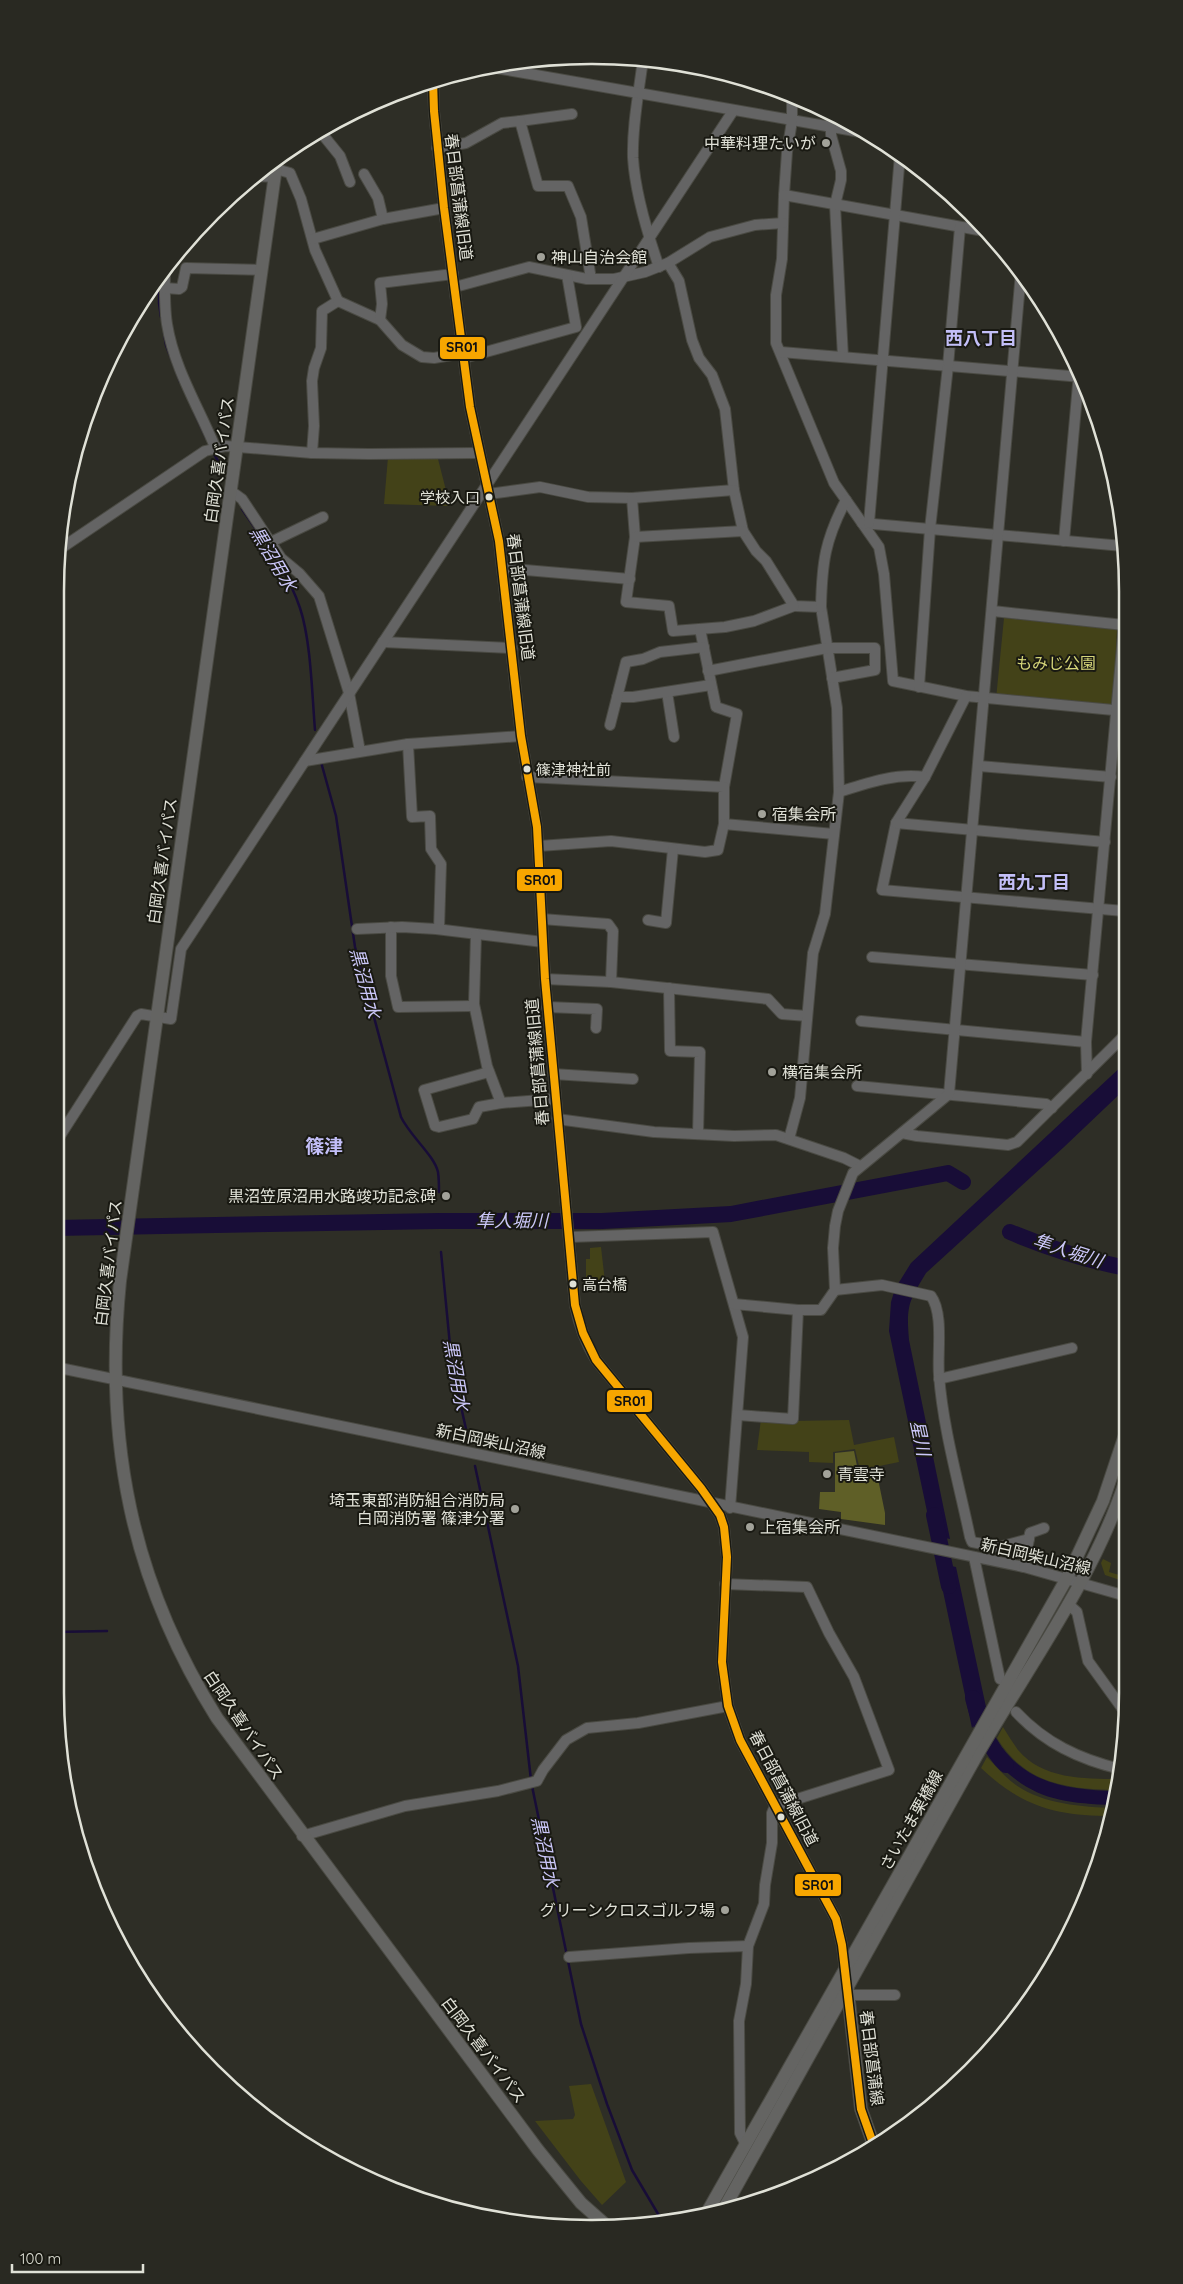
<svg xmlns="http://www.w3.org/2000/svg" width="1183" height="2284" font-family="Quicksand,'Noto Sans JP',sans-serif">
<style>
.green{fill:#434218}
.forest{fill:#5f5f27}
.water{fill:#180d37}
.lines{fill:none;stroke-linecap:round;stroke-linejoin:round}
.stream{stroke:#180d37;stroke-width:2.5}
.river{stroke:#180d37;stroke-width:16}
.minor-casing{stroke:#4a4a43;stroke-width:12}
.major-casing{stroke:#4a4a43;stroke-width:14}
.minor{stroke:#646464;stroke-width:10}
.major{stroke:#646462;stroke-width:12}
.bus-1-casing{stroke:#191912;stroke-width:11}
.bus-1{stroke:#f7a600;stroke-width:8}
.poi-dot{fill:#a2a299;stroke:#191912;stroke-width:2}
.bus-dot{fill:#e0e1d7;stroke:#191912;stroke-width:2}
.labels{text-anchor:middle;stroke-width:4;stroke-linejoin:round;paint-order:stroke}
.bus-label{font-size:15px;fill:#e0e1d7;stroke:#191912;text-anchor:start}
.poi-label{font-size:16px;fill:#e0e1d7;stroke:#191912;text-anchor:start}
.street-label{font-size:16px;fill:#e0e1d7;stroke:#191912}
.park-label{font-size:16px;fill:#d5d579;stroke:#191912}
.neighbourhood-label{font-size:18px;font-weight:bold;fill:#c3bff8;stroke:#191912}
.water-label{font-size:18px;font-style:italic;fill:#cbc7f9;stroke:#191912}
.quarter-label{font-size:19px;font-weight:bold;fill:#c3bff8;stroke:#191912}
.rim{fill:none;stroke:#e0e1d7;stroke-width:2.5}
.line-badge{stroke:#191912;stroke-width:2}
.pale-badge-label{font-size:14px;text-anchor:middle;font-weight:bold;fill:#111}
</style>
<rect width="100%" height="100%" fill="#2e2e26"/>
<g class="green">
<polygon points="388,457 438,459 450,506 384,504"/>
<polygon points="1004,618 1117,629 1113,706 996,699"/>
<polygon points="601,1247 605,1282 586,1283 586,1259 590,1259 590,1248"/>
<polygon points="761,1419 792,1421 849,1420 854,1445 894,1437 899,1462 860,1470 855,1449 833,1452 833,1463 809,1462 809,1452 757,1450"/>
<polygon points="1103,1559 1111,1563 1109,1572 1126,1577 1126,1582 1105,1575 1101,1563"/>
<path d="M1003 1727C1008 1735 1013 1743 1018 1750 1042 1779 1084 1779 1118 1779L1117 1790C1066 1789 1025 1784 997 1738Z"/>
<path d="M987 1757C995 1765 1003 1775 1012 1782 1039 1804 1081 1807 1114 1808L1112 1816C1057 1816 1022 1807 981 1768Z"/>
<polygon points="591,2084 626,2182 602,2205 581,2181 535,2121 573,2119 575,2115 569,2086"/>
</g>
<polygon class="forest" points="854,1451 858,1471 876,1469 885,1513 885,1525 841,1519 841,1512 819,1509 820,1492 835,1492 835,1453"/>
<g class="water">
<polygon points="1125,1063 1125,1089 1064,1147 926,1273 917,1288 898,1284 911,1263"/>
<path d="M894 1292 913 1296C906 1310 908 1325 909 1340L950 1539 932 1535 889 1331 891 1302Z"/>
<polygon points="937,1563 956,1567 986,1707 972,1728"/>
<path d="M997 1740C1024 1784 1069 1790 1116 1791L1114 1805C1057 1803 1029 1798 989 1755Z"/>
</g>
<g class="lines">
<g class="stream">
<polyline points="159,276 159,303 161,317"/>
<polyline points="164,333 166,345 180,382"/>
<polyline points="194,412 206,438"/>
<polyline points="214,454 221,466"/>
<path d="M242 509C263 540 288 572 300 608 311 641 312 694 315 730"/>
<path d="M321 762 336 816 355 947 401 1117C410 1136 434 1155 438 1172 439 1179 439 1186 439 1192"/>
<polyline points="441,1252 452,1366 468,1438"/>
<polyline points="475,1466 518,1666 531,1780"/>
<polyline points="55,1632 107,1631"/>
<polyline points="532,1786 581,2024 607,2104 632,2170 664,2224"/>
</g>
<g class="river">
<polyline points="55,1228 439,1221 602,1221 731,1214 948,1173 963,1182"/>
<path d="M1010 1232C1048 1248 1085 1260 1126 1268"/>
<polyline points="934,1515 949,1586"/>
<path d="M973 1698C979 1722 988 1748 1006 1765"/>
</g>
<defs>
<g id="minor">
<path d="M643 59C639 92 632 125 633 158 635 191 648 235 659 267"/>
<polyline points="490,67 866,133"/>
<path d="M433 80 434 111 444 208 470 407 499 541 521 736 537 827 545 979 575 1305C579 1325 585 1342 596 1360L701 1488 720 1515 724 1527 727 1557 722 1662 728 1706 740 1740 836 1919 842 1945 845 1971"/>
<polyline points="792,97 792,121 787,152 784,195 782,259 776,295 776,343 834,483 879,547 884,574 893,681 966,696 1124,711"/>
<polyline points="520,121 572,114"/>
<polyline points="831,127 831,135 841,171 841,180 835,205 843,357"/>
<polyline points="319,130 340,156 350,182"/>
<polyline points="437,148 466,143 502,123 520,121 538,186 568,186 581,217 591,279"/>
<polyline points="276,169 290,173 301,199 315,250 338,301 322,311 321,348 314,368 312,381 314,426 312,453"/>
<polyline points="364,174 378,198 383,219"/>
<polyline points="255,176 275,177"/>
<polyline points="784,195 984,231"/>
<polyline points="313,239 383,219 444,208"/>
<polyline points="668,263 679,281 692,340 699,358 712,375 725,409 734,490 743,531 756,551 766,561 794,606 821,607 837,708 839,792"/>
<path d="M165 266C165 285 164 305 167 324 174 368 198 406 215 447"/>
<polyline points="455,287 529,267 587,279 614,279 645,272 668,263 710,237 755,225 783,223"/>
<polyline points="165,288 179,289 182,287 186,268 262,270"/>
<polyline points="338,301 380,320 402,345 422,357 434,358 463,353"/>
<polyline points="380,320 382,304 380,283 453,274"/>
<polyline points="781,352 1082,377"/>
<polyline points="464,358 576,327 567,275"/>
<polyline points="231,491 242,499 281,558 299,573 319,596 349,693 360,751"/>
<polyline points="489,494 540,487 588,497 632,498 734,490"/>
<polyline points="632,498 635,537 626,602 669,606 673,631 725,627 754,621 794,606"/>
<polyline points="862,523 1123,546"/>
<polyline points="869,523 900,155"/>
<polyline points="635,537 743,531"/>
<polyline points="1064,541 1079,373"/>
<polyline points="271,542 323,517"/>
<polyline points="57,551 205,451 226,446 312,453 369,454 479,453"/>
<polyline points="503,568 630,579"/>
<path d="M821 607C822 562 825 540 846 500"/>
<polyline points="993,611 1124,625"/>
<polyline points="700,629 716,707 737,714 724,787"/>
<polyline points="383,642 512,648"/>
<polyline points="708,671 827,648 875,648 875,670 832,678"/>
<polyline points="919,687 930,529 948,366 960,227"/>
<polyline points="667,692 674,737"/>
<polyline points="966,696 925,777 896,823 882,890 1124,911"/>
<polyline points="617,697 633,697 711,685"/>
<polyline points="610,725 626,662 643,659 660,652 704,647"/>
<polyline points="408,744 412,817 430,816 431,849 441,864 439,929"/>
<polyline points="305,761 408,744 521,736"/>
<polyline points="979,766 1111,777"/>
<polyline points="527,777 724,787 724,824 834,834"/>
<polyline points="896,823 1105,842"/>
<polyline points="539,846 611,841 705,852 718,850 724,824"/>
<polyline points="542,919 608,924 613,931 611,982"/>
<polyline points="648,920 666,923 673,849"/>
<polyline points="391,927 391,976 398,1007 474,1006"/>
<polyline points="357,929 402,927 436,929 543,942"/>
<polyline points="476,935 474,1004 487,1066 501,1103"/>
<polyline points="872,957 1093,975"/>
<polyline points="545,979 611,982 768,999 782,1014 807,1016"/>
<polyline points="669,988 670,1051 700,1052 698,1134"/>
<polyline points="547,1007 597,1009 596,1028"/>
<polyline points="861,1021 1086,1042"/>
<polyline points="489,1072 424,1090 435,1126 439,1127 473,1119 479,1107 501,1103 555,1099"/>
<polyline points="553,1074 633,1079"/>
<polyline points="1087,1074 1086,1042 1124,626"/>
<polyline points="857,1086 1046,1104 1052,1108"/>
<polyline points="557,1119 654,1132 734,1136 776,1135 844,1158 860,1166"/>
<polyline points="902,1133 917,1136 1008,1145 1017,1142 1125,1035"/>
<path d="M789 1139 800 1098 813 953 825 914 839 792C867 783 895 773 925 777"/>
<polyline points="56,1142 137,1016 141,1014 171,1019 181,949 733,111"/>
<polyline points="570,1237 713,1232 743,1337 730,1508"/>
<path d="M835 1290 882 1285 931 1296C944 1314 937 1353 939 1375 943 1429 959 1484 970 1537L972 1542 999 1547 1029 1539"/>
<polyline points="734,1304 798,1310 821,1310 835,1290 833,1248 835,1226 838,1211 853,1173 949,1094 1021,272"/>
<polyline points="55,1367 1024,1567 1126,1596"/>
<polyline points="939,1379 1072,1348"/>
<polyline points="738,1415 793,1419 798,1310"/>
<polyline points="974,1557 1000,1679"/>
<polyline points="1024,1567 1030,1533 1044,1528"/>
<polyline points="725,1584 807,1587 829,1633 854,1677 889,1770 775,1806 772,1813 772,1843 765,1885 764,1904 748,1946 746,1984 739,2021 740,2133 746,2145"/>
<polyline points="1068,1604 1077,1612 1088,1661 1127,1715"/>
<path d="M1016 1712C1045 1743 1079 1759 1120 1769"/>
<polyline points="302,1836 405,1806 498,1791 537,1781 543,1770 566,1740 587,1728 638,1723 728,1706"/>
<polyline points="569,1957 689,1948 748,1946"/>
<polyline points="848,1998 854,1995 895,1995"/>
</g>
<g id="major">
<path d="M277 160 120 1281C104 1441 131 1581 217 1718L538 2150 581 2203 607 2226"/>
<polyline points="847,1984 861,2109 874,2146"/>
<path d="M722 2212 973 1762C1026 1669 1093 1581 1126 1479"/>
<polyline points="705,2216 1067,1578 1103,1501 1126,1432"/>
</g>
</defs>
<use href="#minor" class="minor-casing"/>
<use href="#major" class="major-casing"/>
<use href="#minor" class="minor"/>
<use href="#major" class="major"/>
<defs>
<polyline id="bus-1" points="433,80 434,111 444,208 470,407 499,541 521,736 537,827 545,979 575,1305 583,1333 596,1360 701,1488 720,1515 724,1527 727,1557 722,1662 728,1706 740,1740 836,1919 842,1945 861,2109 874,2146"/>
</defs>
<use href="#bus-1" class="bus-1-casing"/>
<use href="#bus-1" class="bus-1"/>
</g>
<g class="poi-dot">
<circle cx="826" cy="143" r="5"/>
<circle cx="541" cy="257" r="5"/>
<circle cx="762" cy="814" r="5"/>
<circle cx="772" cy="1072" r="5"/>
<circle cx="446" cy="1196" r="5"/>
<circle cx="827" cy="1474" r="5"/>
<circle cx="515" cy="1509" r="5"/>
<circle cx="750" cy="1527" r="5"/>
<circle cx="725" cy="1910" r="5"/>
</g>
<g class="bus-dot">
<circle cx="489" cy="497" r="4.5"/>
<circle cx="527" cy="769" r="4.5"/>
<circle cx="573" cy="1284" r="4.5"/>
<circle cx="781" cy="1817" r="4.5"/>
</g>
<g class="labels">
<g class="bus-label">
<text x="480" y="503" text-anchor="end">学校入口</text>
<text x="536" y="775">篠津神社前</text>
<text x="582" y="1290">高台橋</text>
</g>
<g class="poi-label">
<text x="816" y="149" text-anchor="end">中華料理たいが</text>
<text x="551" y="263">神山自治会館</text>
<text x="772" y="820">宿集会所</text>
<text x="782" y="1078">横宿集会所</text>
<text x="436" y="1202" text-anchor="end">黒沼笠原沼用水路竣功記念碑</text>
<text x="837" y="1480">青雲寺</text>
<text x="505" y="1506" text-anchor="end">埼玉東部消防組合消防局<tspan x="505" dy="18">白岡消防署 篠津分署</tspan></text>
<text x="760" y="1533">上宿集会所</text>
<text x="715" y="1916" text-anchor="end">グリーンクロスゴルフ場</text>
</g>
<g class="street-label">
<text transform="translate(459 197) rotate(83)" y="6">春日部菖蒲線旧道</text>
<text transform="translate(219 460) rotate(-82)" y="6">白岡久喜バイパス</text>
<text transform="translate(521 597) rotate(83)" y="6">春日部菖蒲線旧道</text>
<text transform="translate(162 861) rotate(-82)" y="6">白岡久喜バイパス</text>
<text transform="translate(537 1062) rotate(-95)" y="6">春日部菖蒲線旧道</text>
<text transform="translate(108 1263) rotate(-83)" y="6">白岡久喜バイパス</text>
<text transform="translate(491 1441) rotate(12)" y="6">新白岡柴山沼線</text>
<text transform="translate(1036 1556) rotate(13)" y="6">新白岡柴山沼線</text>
<text transform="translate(244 1725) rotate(56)" y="6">白岡久喜バイパス</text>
<text transform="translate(784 1788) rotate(62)" y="6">春日部菖蒲線旧道</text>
<text transform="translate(911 1820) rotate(-61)" y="6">さいたま栗橋線</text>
<text transform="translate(484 2050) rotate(53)" y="6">白岡久喜バイパス</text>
<text transform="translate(872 2058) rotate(83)" y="6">春日部菖蒲線</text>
</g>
<g class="park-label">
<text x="1056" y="669">もみじ公園</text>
</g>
<g class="neighbourhood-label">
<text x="981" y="345">西八丁目</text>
<text x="1034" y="889">西九丁目</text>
</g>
<g class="water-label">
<text transform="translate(273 559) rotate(59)" y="6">黒沼用水</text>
<text transform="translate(365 983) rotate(75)" y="6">黒沼用水</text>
<text x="512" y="1227">隼人堀川</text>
<text transform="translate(1068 1251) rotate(18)" y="6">隼人堀川</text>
<text transform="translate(456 1375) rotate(80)" y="6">黒沼用水</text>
<text transform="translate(920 1438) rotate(78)" y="6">星川</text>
<text transform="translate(545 1852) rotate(78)" y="6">黒沼用水</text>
</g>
<g class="quarter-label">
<text x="324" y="1153">篠津</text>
</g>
</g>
<path d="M0 0H1183V2284H0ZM591 64H592A527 527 0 0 1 1119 591V1693A527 527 0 0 1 592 2220H591A527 527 0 0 1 64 1693V591A527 527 0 0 1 591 64Z" fill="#292922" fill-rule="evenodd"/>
<path class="rim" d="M591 64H592A527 527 0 0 1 1119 591V1693A527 527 0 0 1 592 2220H591A527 527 0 0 1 64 1693V591A527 527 0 0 1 591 64Z"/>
<g class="line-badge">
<rect x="439" y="336" width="47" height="24" rx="5" fill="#f7a600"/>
<rect x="516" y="868" width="47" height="24" rx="5" fill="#f7a600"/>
<rect x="606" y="1389" width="47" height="24" rx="5" fill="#f7a600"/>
<rect x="794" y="1873" width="48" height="24" rx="5" fill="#f7a600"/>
</g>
<g class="pale-badge-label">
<text x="462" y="352">SR01</text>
<text x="540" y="885">SR01</text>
<text x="630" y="1406">SR01</text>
<text x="818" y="1890">SR01</text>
</g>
<path d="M12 2264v8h131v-8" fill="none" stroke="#e0e1d7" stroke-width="2.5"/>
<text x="20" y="2264" font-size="15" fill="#e0e1d7" stroke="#191912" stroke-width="4" paint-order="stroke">100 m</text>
</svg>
